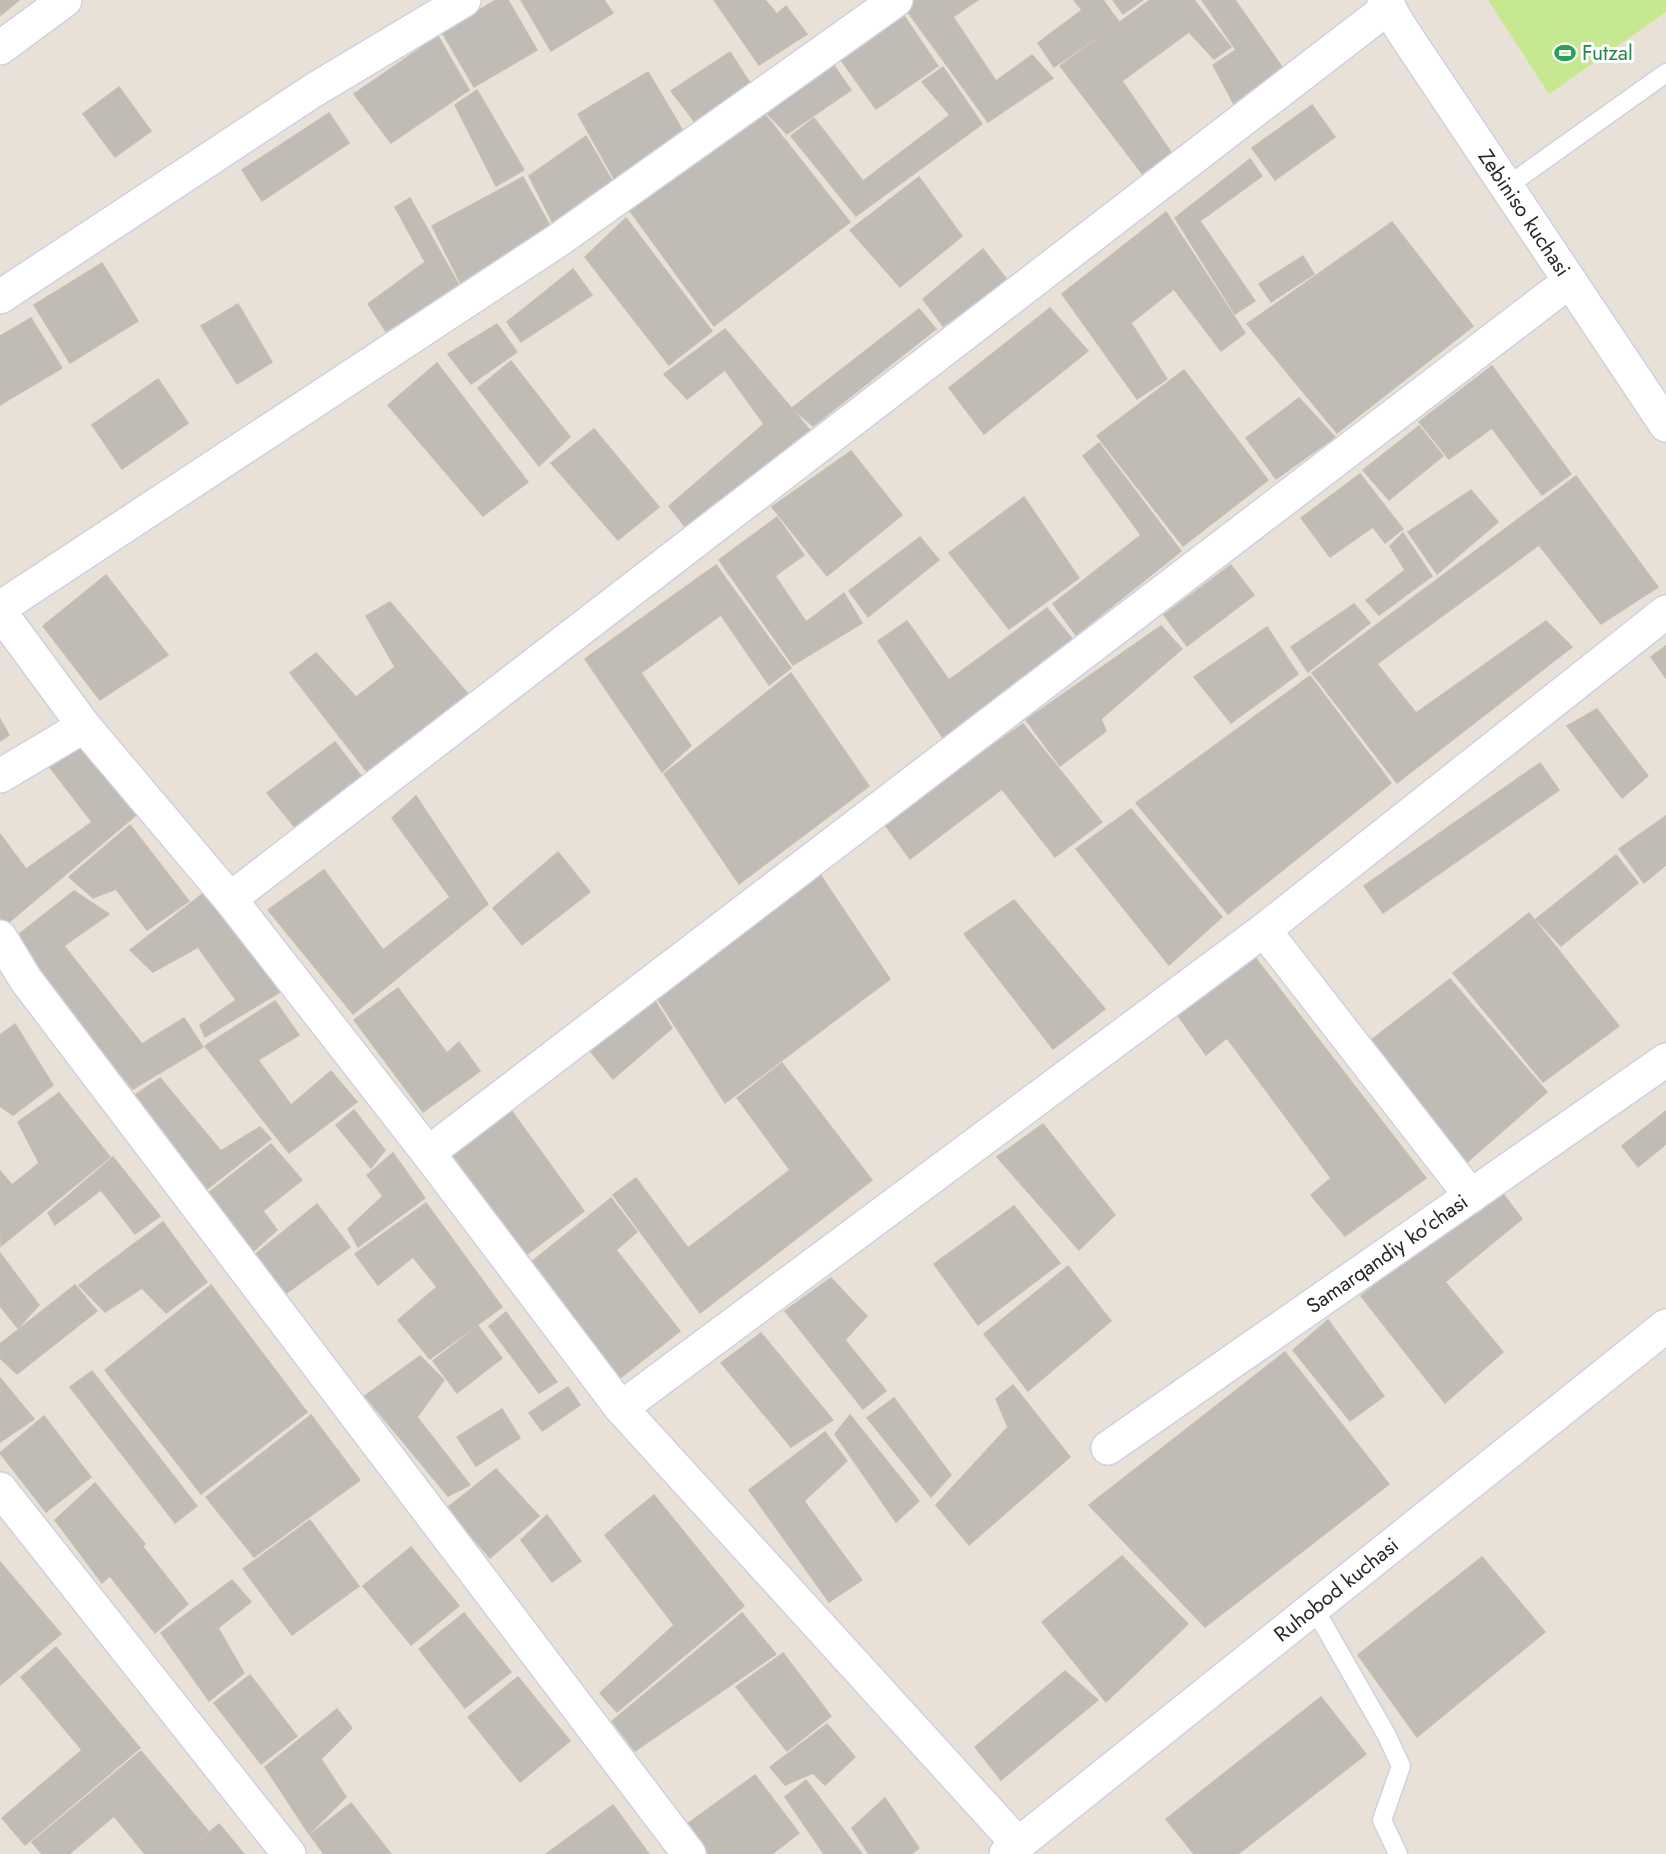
<svg xmlns="http://www.w3.org/2000/svg" width="1666" height="1854" font-family="Jost,sans-serif">
<style>
.pitch{fill:#c5e890}
.building{fill:#c1bbb5;stroke:#c4bdb2;stroke-width:1.5}
.lines{fill:none;stroke-linecap:round;stroke-linejoin:round}
.service-casing{stroke:#cdd1e0;stroke-width:21}
.minor-casing{stroke:#cdd1e0;stroke-width:36}
.tertiary-casing{stroke:#cdd1e0;stroke-width:36}
.service{stroke:#fff;stroke-width:18}
.minor{stroke:#fff;stroke-width:33}
.tertiary{stroke:#fff;stroke-width:33}
.labels{text-anchor:middle;stroke-width:6;stroke-linejoin:round;paint-order:stroke}
.leisure-label{font-size:21px;fill:#27864d;stroke:#fff;text-anchor:start}
.street-label{font-size:21px;fill:#272727;stroke:#fff}
</style>
<rect width="100%" height="100%" fill="#e9e1d8"/>
<polygon class="pitch" points="1488,0 1666,0 1666,12 1549,94"/>
<g class="building">
<polygon points="0,0 19,0 1,15"/>
<polygon points="496,0 508,0 537,50 474,87 442,32"/>
<polygon points="521,0 604,0 613,13 551,51"/>
<polygon points="714,0 765,0 777,14 786,6 807,34 759,65"/>
<polygon points="908,0 978,0 953,17 996,81 1032,55 1053,78 988,122 902,4"/>
<polygon points="1074,0 1103,0 1119,22 1054,67 1038,43 1082,10"/>
<polygon points="1113,0 1143,0 1123,14"/>
<polygon points="1150,0 1194,0 1231,47 1214,59 1189,32 1122,81 1173,155 1144,176 1060,66"/>
<polygon points="1202,0 1235,0 1282,67 1234,104 1213,65 1236,50"/>
<polygon points="904,16 938,66 876,109 841,60"/>
<polygon points="438,36 469,90 391,143 354,94"/>
<polygon points="730,52 750,83 694,121 671,91"/>
<polygon points="832,63 851,90 787,134 766,112"/>
<polygon points="943,67 982,124 856,216 791,136 814,118 863,181 950,115 922,82"/>
<polygon points="648,72 686,136 616,182 578,114"/>
<polygon points="119,87 151,131 115,157 83,114"/>
<polygon points="477,90 524,170 496,186 455,105"/>
<polygon points="1312,105 1335,137 1275,180 1252,148"/>
<polygon points="763,112 850,222 714,326 630,211"/>
<polygon points="329,113 349,143 262,201 242,170"/>
<polygon points="586,136 619,193 558,233 529,176"/>
<polygon points="1250,159 1262,176 1200,221 1255,301 1235,314 1175,218"/>
<polygon points="523,177 555,235 462,286 432,226"/>
<polygon points="919,177 962,236 900,287 850,230"/>
<polygon points="410,198 460,287 387,333 368,304 425,262 395,207"/>
<polygon points="1166,212 1245,333 1221,351 1174,289 1131,323 1167,379 1137,399 1062,294"/>
<polygon points="626,218 712,331 669,365 585,257"/>
<polygon points="1392,222 1473,326 1337,433 1247,324"/>
<polygon points="983,249 1008,281 943,326 923,299"/>
<polygon points="1303,256 1314,274 1271,302 1259,284"/>
<polygon points="102,263 138,321 70,363 34,305"/>
<polygon points="573,269 592,295 521,342 507,322"/>
<polygon points="238,304 272,362 237,384 201,326"/>
<polygon points="1050,308 1088,351 984,434 949,388"/>
<polygon points="919,309 936,329 813,426 792,408"/>
<polygon points="31,318 62,368 0,405 0,336"/>
<polygon points="497,324 517,352 471,384 448,354"/>
<polygon points="725,329 814,435 693,537 669,506 764,424 725,370 687,399 664,374"/>
<polygon points="511,361 570,437 539,466 478,388"/>
<polygon points="437,363 528,482 483,516 388,405"/>
<polygon points="1492,366 1571,474 1542,495 1492,428 1449,459 1419,422"/>
<polygon points="1184,370 1268,480 1183,546 1097,436"/>
<polygon points="158,379 188,423 122,469 92,425"/>
<polygon points="1299,398 1335,437 1276,479 1246,438"/>
<polygon points="1419,426 1443,456 1389,500 1363,470"/>
<polygon points="594,429 659,507 618,540 551,463"/>
<polygon points="1099,443 1181,551 1076,635 1053,604 1141,535 1083,456"/>
<polygon points="851,451 902,515 827,576 772,507"/>
<polygon points="1360,474 1403,529 1385,543 1373,527 1330,557 1301,518"/>
<polygon points="1576,476 1658,587 1601,624 1539,545 1377,664 1416,713 1546,621 1572,647 1397,783 1312,673"/>
<polygon points="1471,490 1498,522 1437,574 1408,532"/>
<polygon points="1024,497 1079,578 1009,629 949,553"/>
<polygon points="777,517 804,555 775,576 806,622 844,593 862,623 793,665 719,560"/>
<polygon points="1403,533 1432,576 1379,615 1366,600 1405,570 1390,546"/>
<polygon points="920,537 939,560 868,617 849,591"/>
<polygon points="716,565 791,668 769,685 721,615 641,673 691,746 662,772 585,659"/>
<polygon points="1231,565 1254,595 1187,646 1164,615"/>
<polygon points="106,575 168,655 100,700 43,626"/>
<polygon points="390,602 468,694 368,773 290,673 316,653 356,697 395,667 366,616"/>
<polygon points="1354,604 1370,623 1308,672 1291,647"/>
<polygon points="1047,608 1074,641 943,738 878,641 907,621 949,680"/>
<polygon points="1161,626 1182,649 1101,719 1106,731 1060,766 1026,720"/>
<polygon points="1267,627 1298,674 1231,723 1194,677"/>
<polygon points="1666,646 1666,678 1651,657"/>
<polygon points="791,673 869,786 739,884 664,774"/>
<polygon points="1310,676 1391,783 1228,914 1136,803"/>
<polygon points="1597,709 1648,776 1622,798 1567,726"/>
<polygon points="0,719 9,735 0,741"/>
<polygon points="1023,724 1102,822 1055,857 1002,789 910,859 883,822"/>
<polygon points="80,739 141,811 1,929 0,834 26,869 92,822 49,766"/>
<polygon points="335,742 361,776 297,830 267,793"/>
<polygon points="1540,763 1559,790 1383,913 1364,886"/>
<polygon points="416,796 488,904 353,1014 268,910 324,870 383,950 450,897 392,818"/>
<polygon points="1131,809 1222,917 1169,965 1076,849"/>
<polygon points="1666,816 1666,865 1644,883 1619,849"/>
<polygon points="130,825 189,901 147,930 116,889 93,898 69,877"/>
<polygon points="558,852 590,892 522,945 493,908"/>
<polygon points="1616,855 1638,883 1561,946 1536,919"/>
<polygon points="819,873 890,979 725,1103 655,995"/>
<polygon points="74,891 109,914 64,946 142,1044 184,1018 203,1047 133,1089 9,942"/>
<polygon points="205,892 280,992 205,1037 200,1025 236,1000 198,947 153,972 130,950"/>
<polygon points="1014,900 1105,1009 1053,1049 964,934"/>
<polygon points="1529,913 1619,1026 1543,1082 1453,973"/>
<polygon points="1250,951 1426,1178 1345,1236 1311,1195 1331,1178 1227,1038 1206,1055 1177,1014"/>
<polygon points="1450,979 1547,1092 1466,1163 1366,1044"/>
<polygon points="398,988 447,1053 459,1042 480,1071 423,1112 354,1020"/>
<polygon points="275,1001 299,1035 258,1060 291,1105 331,1071 357,1102 289,1153 205,1046"/>
<polygon points="655,1001 672,1028 613,1079 587,1047"/>
<polygon points="15,1024 53,1085 13,1115 0,1106 0,1035"/>
<polygon points="782,1063 872,1180 700,1313 613,1195 636,1178 688,1248 790,1170 737,1098"/>
<polygon points="160,1078 221,1151 260,1127 271,1139 202,1193 131,1098"/>
<polygon points="59,1093 110,1157 1,1246 0,1171 12,1185 39,1163 18,1122"/>
<polygon points="508,1106 584,1211 525,1256 451,1152"/>
<polygon points="354,1110 385,1150 371,1168 336,1125"/>
<polygon points="1666,1111 1666,1144 1638,1167 1622,1146"/>
<polygon points="1043,1124 1115,1215 1079,1250 997,1157"/>
<polygon points="271,1144 302,1180 263,1211 277,1230 249,1255 207,1194"/>
<polygon points="393,1153 425,1198 358,1247 348,1229 383,1196 367,1175"/>
<polygon points="113,1157 160,1216 135,1234 101,1190 55,1225 48,1213"/>
<polygon points="1496,1185 1522,1219 1445,1282 1503,1352 1445,1403 1361,1296"/>
<polygon points="611,1198 637,1232 616,1250 680,1331 620,1378 530,1263"/>
<polygon points="426,1203 502,1307 430,1359 398,1320 437,1287 413,1257 378,1285 355,1254"/>
<polygon points="317,1204 350,1247 277,1300 251,1258"/>
<polygon points="1014,1206 1060,1263 978,1325 934,1264"/>
<polygon points="163,1222 207,1282 166,1313 142,1288 105,1312 79,1285"/>
<polygon points="0,1253 39,1305 18,1328 0,1306"/>
<polygon points="1068,1266 1111,1321 1028,1391 984,1334"/>
<polygon points="831,1278 867,1316 845,1340 886,1391 863,1409 785,1311"/>
<polygon points="75,1285 97,1311 17,1374 0,1358 0,1344"/>
<polygon points="211,1285 307,1412 201,1494 105,1370"/>
<polygon points="506,1312 557,1382 539,1393 489,1326"/>
<polygon points="1328,1320 1384,1396 1350,1421 1293,1350"/>
<polygon points="478,1326 502,1358 457,1393 433,1361"/>
<polygon points="761,1333 833,1420 791,1447 721,1363"/>
<polygon points="1285,1352 1389,1484 1205,1627 1089,1505"/>
<polygon points="420,1356 444,1380 417,1417 470,1485 448,1496 365,1396"/>
<polygon points="92,1371 197,1506 175,1523 70,1387"/>
<polygon points="0,1378 34,1419 0,1442"/>
<polygon points="1013,1385 1070,1457 969,1545 936,1505 1008,1427 996,1399"/>
<polygon points="568,1387 580,1405 542,1431 529,1413"/>
<polygon points="894,1398 951,1475 931,1497 867,1418"/>
<polygon points="502,1409 520,1438 476,1466 457,1437"/>
<polygon points="311,1415 360,1480 254,1557 206,1497"/>
<polygon points="850,1415 919,1501 896,1522 835,1434"/>
<polygon points="44,1416 91,1477 46,1512 0,1453"/>
<polygon points="825,1432 847,1461 804,1501 862,1580 829,1602 749,1490"/>
<polygon points="496,1469 539,1516 490,1558 447,1508"/>
<polygon points="95,1483 145,1544 102,1583 55,1520"/>
<polygon points="654,1495 744,1606 617,1712 600,1693 674,1625 605,1535"/>
<polygon points="547,1515 581,1561 552,1582 521,1540"/>
<polygon points="310,1520 359,1586 292,1635 243,1569"/>
<polygon points="143,1547 188,1604 155,1633 110,1576"/>
<polygon points="411,1547 459,1606 411,1645 363,1586"/>
<polygon points="1122,1556 1188,1624 1106,1702 1042,1622"/>
<polygon points="1482,1557 1545,1632 1417,1737 1358,1655"/>
<polygon points="0,1562 61,1634 0,1685"/>
<polygon points="232,1580 251,1602 218,1628 244,1673 209,1701 161,1633"/>
<polygon points="464,1613 511,1672 465,1708 419,1649"/>
<polygon points="742,1613 776,1654 635,1751 612,1721"/>
<polygon points="56,1647 140,1748 25,1845 2,1818 82,1750 21,1677"/>
<polygon points="783,1653 831,1716 787,1751 736,1687"/>
<polygon points="1065,1671 1098,1700 1001,1780 975,1747"/>
<polygon points="250,1675 297,1736 261,1764 214,1703"/>
<polygon points="518,1677 570,1741 520,1782 468,1717"/>
<polygon points="1321,1697 1366,1754 1238,1854 1194,1854 1166,1819"/>
<polygon points="337,1709 352,1728 321,1759 346,1797 309,1834 265,1767"/>
<polygon points="827,1724 855,1757 825,1785 813,1773 785,1785 770,1767"/>
<polygon points="141,1751 208,1831 181,1854 145,1854 114,1816 69,1854 42,1854 32,1842"/>
<polygon points="755,1775 799,1833 772,1854 709,1854 686,1825"/>
<polygon points="806,1780 862,1854 824,1854 785,1797"/>
<polygon points="885,1798 919,1848 911,1854 869,1854 852,1828"/>
<polygon points="351,1803 391,1854 324,1854 310,1835"/>
<polygon points="613,1805 649,1854 546,1854"/>
<polygon points="219,1824 244,1854 182,1854"/>
</g>
<g class="lines">
<defs>
<g id="service">
<polyline points="1506,187 1666,73"/>
<polyline points="1314,1608 1386,1734 1401,1766 1382,1820 1398,1854"/>
</g>
<g id="minor">
<polyline points="0,48 65,0"/>
<polyline points="0,608 557,241 896,0"/>
<polyline points="0,612 84,726 230,899 428,1153 621,1408 1018,1844"/>
<polyline points="0,776 84,726"/>
<polyline points="230,899 1389,7"/>
<polyline points="1264,930 1471,1196"/>
<polyline points="0,937 26,980 689,1854"/>
<polyline points="428,1153 1570,281"/>
<polyline points="621,1408 1264,930 1666,612"/>
<path id="s1" d="M1108 1448 1666 1060"/>
<polyline points="0,1489 289,1854"/>
</g>
<g id="tertiary">
<path id="s2" d="M1384 0 1402 30 1666 425"/>
<polyline points="0,297 314,90 464,0"/>
<path id="s3" d="M1006 1854 1666 1326"/>
</g>
</defs>
<use href="#service" class="service-casing"/>
<use href="#minor" class="minor-casing"/>
<use href="#tertiary" class="tertiary-casing"/>
<use href="#service" class="service"/>
<use href="#minor" class="minor"/>
<use href="#tertiary" class="tertiary"/>
</g>
<defs>
<symbol id="stadium-bare" viewBox="-9 -9 18 18"><path d="M0-5a6.5 5 0 1 0 0 10a6.5 5 0 1 0 0-10ZM-3.5-1.8h7v3.6h-7Z" fill="#2e9e5b" stroke="#fff" stroke-width="2.5" paint-order="stroke"/></symbol>
</defs>
<g fill-rule="evenodd">
<use href="#stadium-bare" x="1550" y="38" width="30" height="30"/>
</g>
<g class="labels">
<g class="leisure-label">
<text x="1582" y="60">Futzal</text>
</g>
<g class="street-label">
<text dy="7" stroke="none"><textPath href="#s2" startOffset="255">Zebiniso kuchasi</textPath></text>
<text dy="7" stroke="none"><textPath href="#s1" startOffset="340">Samarqandiy ko'chasi</textPath></text>
<text dy="7" stroke="none"><textPath href="#s3" startOffset="423">Ruhobod kuchasi</textPath></text>
</g>
</g>
</svg>
